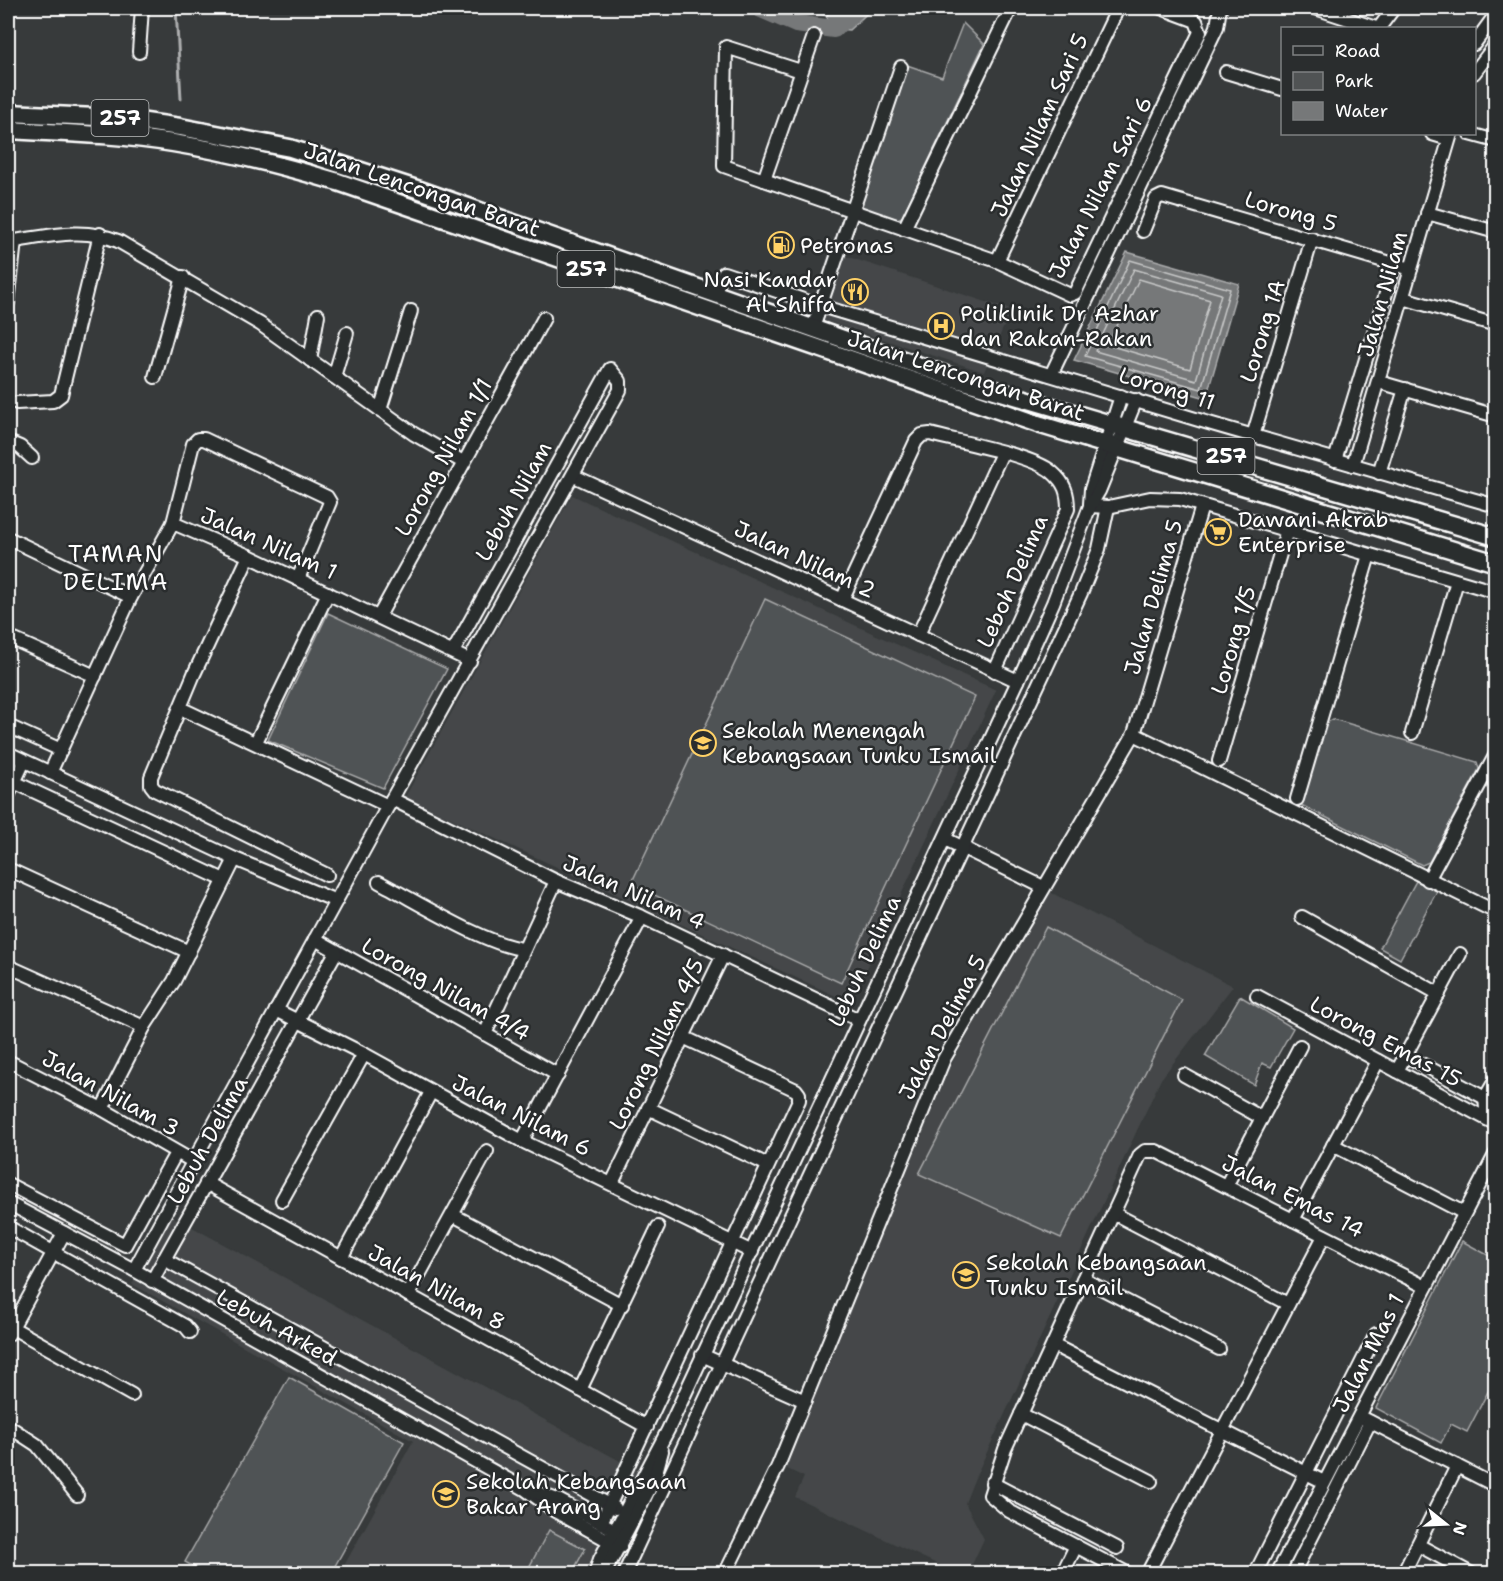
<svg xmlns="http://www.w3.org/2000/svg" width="1503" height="1581" font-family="'Shantell Sans',sans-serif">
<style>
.built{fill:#444748}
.green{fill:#505354;stroke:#a8a9aa;stroke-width:1.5}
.water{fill:#767879;stroke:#adaeaf;stroke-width:1.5}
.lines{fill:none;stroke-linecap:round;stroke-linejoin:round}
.shore{stroke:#c8c9c9;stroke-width:1.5}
.stream{stroke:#adaeaf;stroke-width:3}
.river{stroke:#767879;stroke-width:18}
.minor-casing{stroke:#fff;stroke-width:16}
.highway-casing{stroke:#fff;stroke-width:21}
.minor{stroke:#2a2d2e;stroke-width:12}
.highway{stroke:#2a2d2e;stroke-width:16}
.labels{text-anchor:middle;stroke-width:5;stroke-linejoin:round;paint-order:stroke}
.shield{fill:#2a2d2e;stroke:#bfc0c0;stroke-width:1.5}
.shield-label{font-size:21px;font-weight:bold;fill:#fff}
.street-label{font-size:22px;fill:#fff;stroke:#2a2d2e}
.poi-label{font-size:22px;fill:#fff;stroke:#2a2d2e;text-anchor:start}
.neighbourhood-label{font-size:24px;letter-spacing:1.5px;fill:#fff;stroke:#2a2d2e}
</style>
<rect width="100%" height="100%" fill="#373a3b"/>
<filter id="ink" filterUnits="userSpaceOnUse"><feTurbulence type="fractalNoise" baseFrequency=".0167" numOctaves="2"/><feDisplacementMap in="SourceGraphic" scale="12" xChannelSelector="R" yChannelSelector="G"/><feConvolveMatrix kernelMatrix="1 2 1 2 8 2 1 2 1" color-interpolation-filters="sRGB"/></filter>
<g filter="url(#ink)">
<g class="built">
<polygon points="830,251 1011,310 984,372 808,315"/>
<polygon points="572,495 996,690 851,1003 405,797"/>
<polygon points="1048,891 1233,986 1161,1079 974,1480 965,1503 984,1539 968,1573 956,1573 795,1497 804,1477 783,1467 941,1083"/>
<polygon points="170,1215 642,1473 587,1573 340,1573 413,1441 132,1284"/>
</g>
<g class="green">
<polygon points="804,8 835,8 826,16"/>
<polygon points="963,23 984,44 902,217 893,221 860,207 907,65 942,77"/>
<polygon points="765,599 975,697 841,983 631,884"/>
<polygon points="328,613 447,669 383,788 268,740"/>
<polygon points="1333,719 1477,762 1479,769 1429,862 1422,865 1301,805 1326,723"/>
<polygon points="1416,881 1437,891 1400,959 1380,948"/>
<polygon points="1046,927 1182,1000 1061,1238 919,1174"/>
<polygon points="1240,996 1293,1028 1271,1067 1262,1063 1254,1085 1205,1056"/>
<polygon points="1462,1241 1495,1259 1495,1378 1467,1432 1451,1424 1441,1443 1376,1408"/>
<polygon points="289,1377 404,1442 331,1573 205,1573 185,1562"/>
<polygon points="549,1530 585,1549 572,1573 526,1573"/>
</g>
<g class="water">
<polygon points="835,8 873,8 849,30 834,29 826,16"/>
<polygon points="1127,252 1239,284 1206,398 1074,360"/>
</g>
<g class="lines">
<g class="shore">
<polygon points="1130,260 1230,289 1201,389 1085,356"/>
<polygon points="1134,269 1221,294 1196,380 1095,351"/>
<polygon points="1139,279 1210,300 1190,369 1108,345"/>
</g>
<polyline class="stream" points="176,8 181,99"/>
<polyline class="river" points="759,8 796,24 834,29 854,8"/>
<defs>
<g id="minor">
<polyline points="1315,8 1376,28"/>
<polyline points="1379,28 1394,8"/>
<polyline points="1474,44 1496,14"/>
<polyline points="139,52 142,8"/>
<polyline points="801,71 726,47 724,166 997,261 1070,295 1075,293 1200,32 1196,21 1161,8"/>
<polyline points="1226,72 1282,89"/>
<polyline points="1474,73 1496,44"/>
<polyline points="1432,134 1449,139"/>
<polyline points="1470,134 1496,141"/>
<polyline points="764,180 814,36"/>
<polyline points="1427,213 1496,232"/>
<polyline points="904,229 1011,8"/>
<polyline points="1143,231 1156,199 1162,196 1411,269"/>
<path d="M8 242C45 237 82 226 118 241L260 324 414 434 463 462"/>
<polyline points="997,261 1118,8"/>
<polyline points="713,293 724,273 821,306 1212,424 1496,506"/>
<polyline points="1403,298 1496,325"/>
<polyline points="8,303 15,241"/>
<polyline points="813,328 901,67"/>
<polyline points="310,360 318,315"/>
<polyline points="1051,375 1217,27 1220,8"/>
<polyline points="155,377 183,277"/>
<polyline points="334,377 347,333"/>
<polyline points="1379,382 1496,416"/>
<polyline points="17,403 53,401 61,395 100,234"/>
<polyline points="380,410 411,311"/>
<polyline points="1253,436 1312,239"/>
<polyline points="8,442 20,447 32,458"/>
<polyline points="1335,460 1395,264"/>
<polyline points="1353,465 1451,134"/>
<polyline points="1379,473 1405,389"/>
<polyline points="574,476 1018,681"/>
<polyline points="1090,504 1091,489 1121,396"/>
<polyline points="1090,506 1108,507 1150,498 1180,499 1496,592"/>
<polyline points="173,523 249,556 470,661"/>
<polyline points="8,538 131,597"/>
<polyline points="249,556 194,674 151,777 151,785 155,790 327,875"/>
<path d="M842 600 916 441 922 435 930 434C959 442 1032 455 1052 472 1065 483 1068 493 1068 509L995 671"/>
<polyline points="379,616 544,318"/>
<polyline points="918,635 1002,453"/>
<polyline points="8,637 95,676"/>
<polyline points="180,708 388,806"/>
<polyline points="8,726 61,750"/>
<polyline points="1412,733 1457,581"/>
<polyline points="1134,734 1496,912"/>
<polyline points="256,742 328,593"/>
<polyline points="8,753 235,859 336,901"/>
<polyline points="1219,761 1287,530"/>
<polyline points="50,773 131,597 173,523 193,444 198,439 204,439 327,497 330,502 298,579"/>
<polyline points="14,782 224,880"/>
<polyline points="8,796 24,761"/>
<polyline points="392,799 556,881 642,917 859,1020"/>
<polyline points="1297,799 1369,555"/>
<polyline points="945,839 1043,887"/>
<polyline points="8,869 189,952"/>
<polyline points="1428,880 1496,754"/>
<path d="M379 882C416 901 486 945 523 949"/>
<polyline points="1302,917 1439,994"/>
<polyline points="315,939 558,1075"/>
<polyline points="8,966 144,1027"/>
<polyline points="1257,996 1496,1124"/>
<polyline points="276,1010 364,1054 522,1141 752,1252"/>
<polyline points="485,1034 556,881"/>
<polyline points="1405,1055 1485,1098"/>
<polyline points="8,1061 102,1109 194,1162"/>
<polyline points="1397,1071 1460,954"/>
<polyline points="1184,1075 1262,1118"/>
<polyline points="648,1108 768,1165"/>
<polyline points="102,1109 144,1027 174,981 235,859"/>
<polyline points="1487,1119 1485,1098 1496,1079"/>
<polyline points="522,1141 642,917"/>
<polyline points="1333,1145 1464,1213"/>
<polyline points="206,1183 647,1427"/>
<polyline points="612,1183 723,955"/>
<polyline points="8,1184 125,1245 176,1153"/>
<polyline points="1226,1186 1300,1046"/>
<polyline points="282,1200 364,1054"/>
<polyline points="8,1203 134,1270 525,1489 555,1511 620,1547"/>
<polyline points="1113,1213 1288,1304"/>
<polyline points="453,1215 622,1305"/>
<polyline points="1293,1220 1378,1061"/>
<polyline points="8,1227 185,1326 190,1332"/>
<polyline points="341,1258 431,1092"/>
<polyline points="164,1259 615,1508"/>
<polyline points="134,1270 388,806 620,390 620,381 610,369 453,652"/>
<polyline points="1083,1279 1219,1349"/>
<polyline points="152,1281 336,952"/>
<polyline points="408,1295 487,1151"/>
<polyline points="11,1327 132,1395"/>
<polyline points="8,1335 64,1233"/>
<polyline points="1053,1345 1324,1482"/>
<polyline points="702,1355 805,1401"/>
<polyline points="580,1390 658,1227"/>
<polyline points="1021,1414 1151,1481"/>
<polyline points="1363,1418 1496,1486"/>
<polyline points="8,1426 37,1445 77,1495"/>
<polyline points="992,1483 1117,1548"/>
<polyline points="535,1492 560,1501 609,1527"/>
<polyline points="601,1523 799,1100 799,1094 796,1090 683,1037"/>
<polyline points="1418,1545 1472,1574"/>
<polyline points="595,1574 600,1559 668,1430 1018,681 1053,603 1090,506 1099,491 1136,400"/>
<polyline points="604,1574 654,1480 662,1451"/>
<polyline points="624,1574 1081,593 1099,549 1108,507"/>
<polyline points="725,1574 778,1466 944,1059 1134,734 1202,506"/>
<polyline points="1062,1574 1076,1546"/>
<polyline points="1129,1574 1009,1511 990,1495 1005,1449 1140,1155 1145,1151 1156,1151 1426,1287"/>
<polyline points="1147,1574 1324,1236"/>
<polyline points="1255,1574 1376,1334"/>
<polyline points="1277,1574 1496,1153"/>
<polyline points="1293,1574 1370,1422"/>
<polyline points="1403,1574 1457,1466"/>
</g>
<g id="highway">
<polyline points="8,113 118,118 180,127 290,148 420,190 954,378 1496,537"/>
<path d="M8 130C63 133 118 134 173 143 229 152 284 166 338 182L1041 425 1496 563"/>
</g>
</defs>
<use href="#minor" class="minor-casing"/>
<use href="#highway" class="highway-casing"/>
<use href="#minor" class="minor"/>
<use href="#highway" class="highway"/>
</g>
</g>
<defs>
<symbol id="fuel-ring" viewBox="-11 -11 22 22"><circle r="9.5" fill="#2a2d2e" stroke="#ffd166" stroke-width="1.5"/><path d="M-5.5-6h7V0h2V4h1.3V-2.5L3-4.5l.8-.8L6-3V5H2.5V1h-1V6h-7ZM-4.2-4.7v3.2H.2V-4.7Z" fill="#ffd166"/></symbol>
<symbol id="restaurant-ring" viewBox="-11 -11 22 22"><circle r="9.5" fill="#2a2d2e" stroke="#ffd166" stroke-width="1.5"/><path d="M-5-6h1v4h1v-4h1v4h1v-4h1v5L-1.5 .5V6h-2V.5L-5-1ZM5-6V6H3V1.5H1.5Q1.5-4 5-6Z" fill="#ffd166"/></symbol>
<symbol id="hospital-ring" viewBox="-11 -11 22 22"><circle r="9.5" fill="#2a2d2e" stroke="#ffd166" stroke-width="1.5"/><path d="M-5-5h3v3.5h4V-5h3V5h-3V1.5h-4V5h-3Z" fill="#ffd166"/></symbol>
<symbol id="supermarket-ring" viewBox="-11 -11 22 22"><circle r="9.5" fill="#2a2d2e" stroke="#ffd166" stroke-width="1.5"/><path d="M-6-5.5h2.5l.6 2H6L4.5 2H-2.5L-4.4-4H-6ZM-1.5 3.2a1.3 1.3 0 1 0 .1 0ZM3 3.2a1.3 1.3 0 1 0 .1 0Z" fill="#ffd166"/></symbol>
<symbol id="school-ring" viewBox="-11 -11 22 22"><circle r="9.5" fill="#2a2d2e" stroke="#ffd166" stroke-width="1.5"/><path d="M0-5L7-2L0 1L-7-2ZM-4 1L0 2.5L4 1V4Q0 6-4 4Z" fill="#ffd166"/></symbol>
</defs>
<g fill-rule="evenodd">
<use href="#fuel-ring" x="766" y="230" width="30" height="30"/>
<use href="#restaurant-ring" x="840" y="277" width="30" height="30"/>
<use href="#hospital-ring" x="926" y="311" width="30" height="30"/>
<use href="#supermarket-ring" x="1203" y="517" width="30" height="30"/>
<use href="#school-ring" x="688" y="728" width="30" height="30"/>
<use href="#school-ring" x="951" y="1260" width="30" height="30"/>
<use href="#school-ring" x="431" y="1479" width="30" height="30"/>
</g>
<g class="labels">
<g class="shield">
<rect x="91.5" y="100" width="57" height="36" rx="4.5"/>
<rect x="557.5" y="251" width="57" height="36" rx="4.5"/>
<rect x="1197.5" y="438" width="57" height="36" rx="4.5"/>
</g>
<g class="shield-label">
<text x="120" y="125">257</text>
<text x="586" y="276">257</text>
<text x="1226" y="463">257</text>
</g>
<g class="street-label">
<text transform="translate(1039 125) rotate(-65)" y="8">Jalan Nilam Sari 5</text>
<text transform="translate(1100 187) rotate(-63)" y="8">Jalan Nilam Sari 6</text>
<text transform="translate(422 189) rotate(19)" y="8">Jalan Lencongan Barat</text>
<text transform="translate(1291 211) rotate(16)" y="8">Lorong 5</text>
<text transform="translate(1382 294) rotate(-74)" y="8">Jalan Nilam</text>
<text transform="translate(1262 331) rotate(-73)" y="8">Lorong 1A</text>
<text transform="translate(966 375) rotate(18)" y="8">Jalan Lencongan Barat</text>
<text transform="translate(1167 388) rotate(17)" y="8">Lorong 11</text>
<text transform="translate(443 457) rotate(-61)" y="8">Lorong Nilam 1/1</text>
<text transform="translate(513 501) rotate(-61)" y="8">Lebuh Nilam</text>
<text transform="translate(269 543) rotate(24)" y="8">Jalan Nilam 1</text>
<text transform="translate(805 559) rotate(25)" y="8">Jalan Nilam 2</text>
<text transform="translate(1012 581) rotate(-66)" y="8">Leboh Delima</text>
<text transform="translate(1153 597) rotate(-74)" y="8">Jalan Delima 5</text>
<text transform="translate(1233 640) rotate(-74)" y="8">Lorong 1/5</text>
<text transform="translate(634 892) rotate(24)" y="8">Jalan Nilam 4</text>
<text transform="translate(864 961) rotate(-65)" y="8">Lebuh Delima</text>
<text transform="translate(446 989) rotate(29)" y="8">Lorong Nilam 4/4</text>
<text transform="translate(942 1027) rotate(-62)" y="8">Jalan Delima 5</text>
<text transform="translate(1386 1041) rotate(28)" y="8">Lorong Emas 15</text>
<text transform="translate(656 1044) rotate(-64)" y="8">Lorong Nilam 4/5</text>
<text transform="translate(111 1093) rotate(29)" y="8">Jalan Nilam 3</text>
<text transform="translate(522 1115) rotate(27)" y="8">Jalan Nilam 6</text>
<text transform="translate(207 1140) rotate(-61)" y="8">Lebuh Delima</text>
<text transform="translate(1293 1196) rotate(27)" y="8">Jalan Emas 14</text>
<text transform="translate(437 1287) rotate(29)" y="8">Jalan Nilam 8</text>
<text transform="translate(277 1327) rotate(29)" y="8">Lebuh Arked</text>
<text transform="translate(1368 1353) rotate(-63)" y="8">Jalan Mas 1</text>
</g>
<g class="poi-label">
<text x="800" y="253">Petronas</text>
<text x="836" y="287" text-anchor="end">Nasi Kandar<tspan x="836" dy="25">Al Shiffa</tspan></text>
<text x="960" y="321">Poliklinik Dr Azhar<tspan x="960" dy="25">dan Rakan-Rakan</tspan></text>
<text x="1238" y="527">Dawani Akrab<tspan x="1238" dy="25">Enterprise</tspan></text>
<text x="722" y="738">Sekolah Menengah<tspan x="722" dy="25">Kebangsaan Tunku Ismail</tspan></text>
<text x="986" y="1270">Sekolah Kebangsaan<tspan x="986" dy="25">Tunku Ismail</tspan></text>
<text x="466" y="1489">Sekolah Kebangsaan<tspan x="466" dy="25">Bakar Arang</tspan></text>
</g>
<g class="neighbourhood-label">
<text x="116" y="562">TAMAN<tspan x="116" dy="28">DELIMA</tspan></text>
</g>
</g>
<rect width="1503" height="1581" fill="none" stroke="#2a2d2e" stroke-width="30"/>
<rect x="15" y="15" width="1473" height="1551" fill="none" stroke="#fff" stroke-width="2" filter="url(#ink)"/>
<rect x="1281" y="27" width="195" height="108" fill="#2a2d2e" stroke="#7f8182" stroke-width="1.5"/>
<rect x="1293" y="46" width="30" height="9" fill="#2a2d2e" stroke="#7f8182" stroke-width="1.5"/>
<text x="1335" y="57" font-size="18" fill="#ffffff">Road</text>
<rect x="1293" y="72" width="30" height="18" fill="#505354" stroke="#7f8182" stroke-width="1.5"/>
<text x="1335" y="87" font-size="18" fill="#ffffff">Park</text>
<rect x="1293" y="102" width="30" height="18" fill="#767879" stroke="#7f8182" stroke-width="1.5"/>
<text x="1335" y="117" font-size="18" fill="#ffffff">Water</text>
<g transform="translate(1446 1524) rotate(108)" stroke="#2a2d2e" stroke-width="4.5" paint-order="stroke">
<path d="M0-4.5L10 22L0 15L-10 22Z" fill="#ffffff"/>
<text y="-9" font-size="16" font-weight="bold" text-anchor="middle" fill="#ffffff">N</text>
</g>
</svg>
